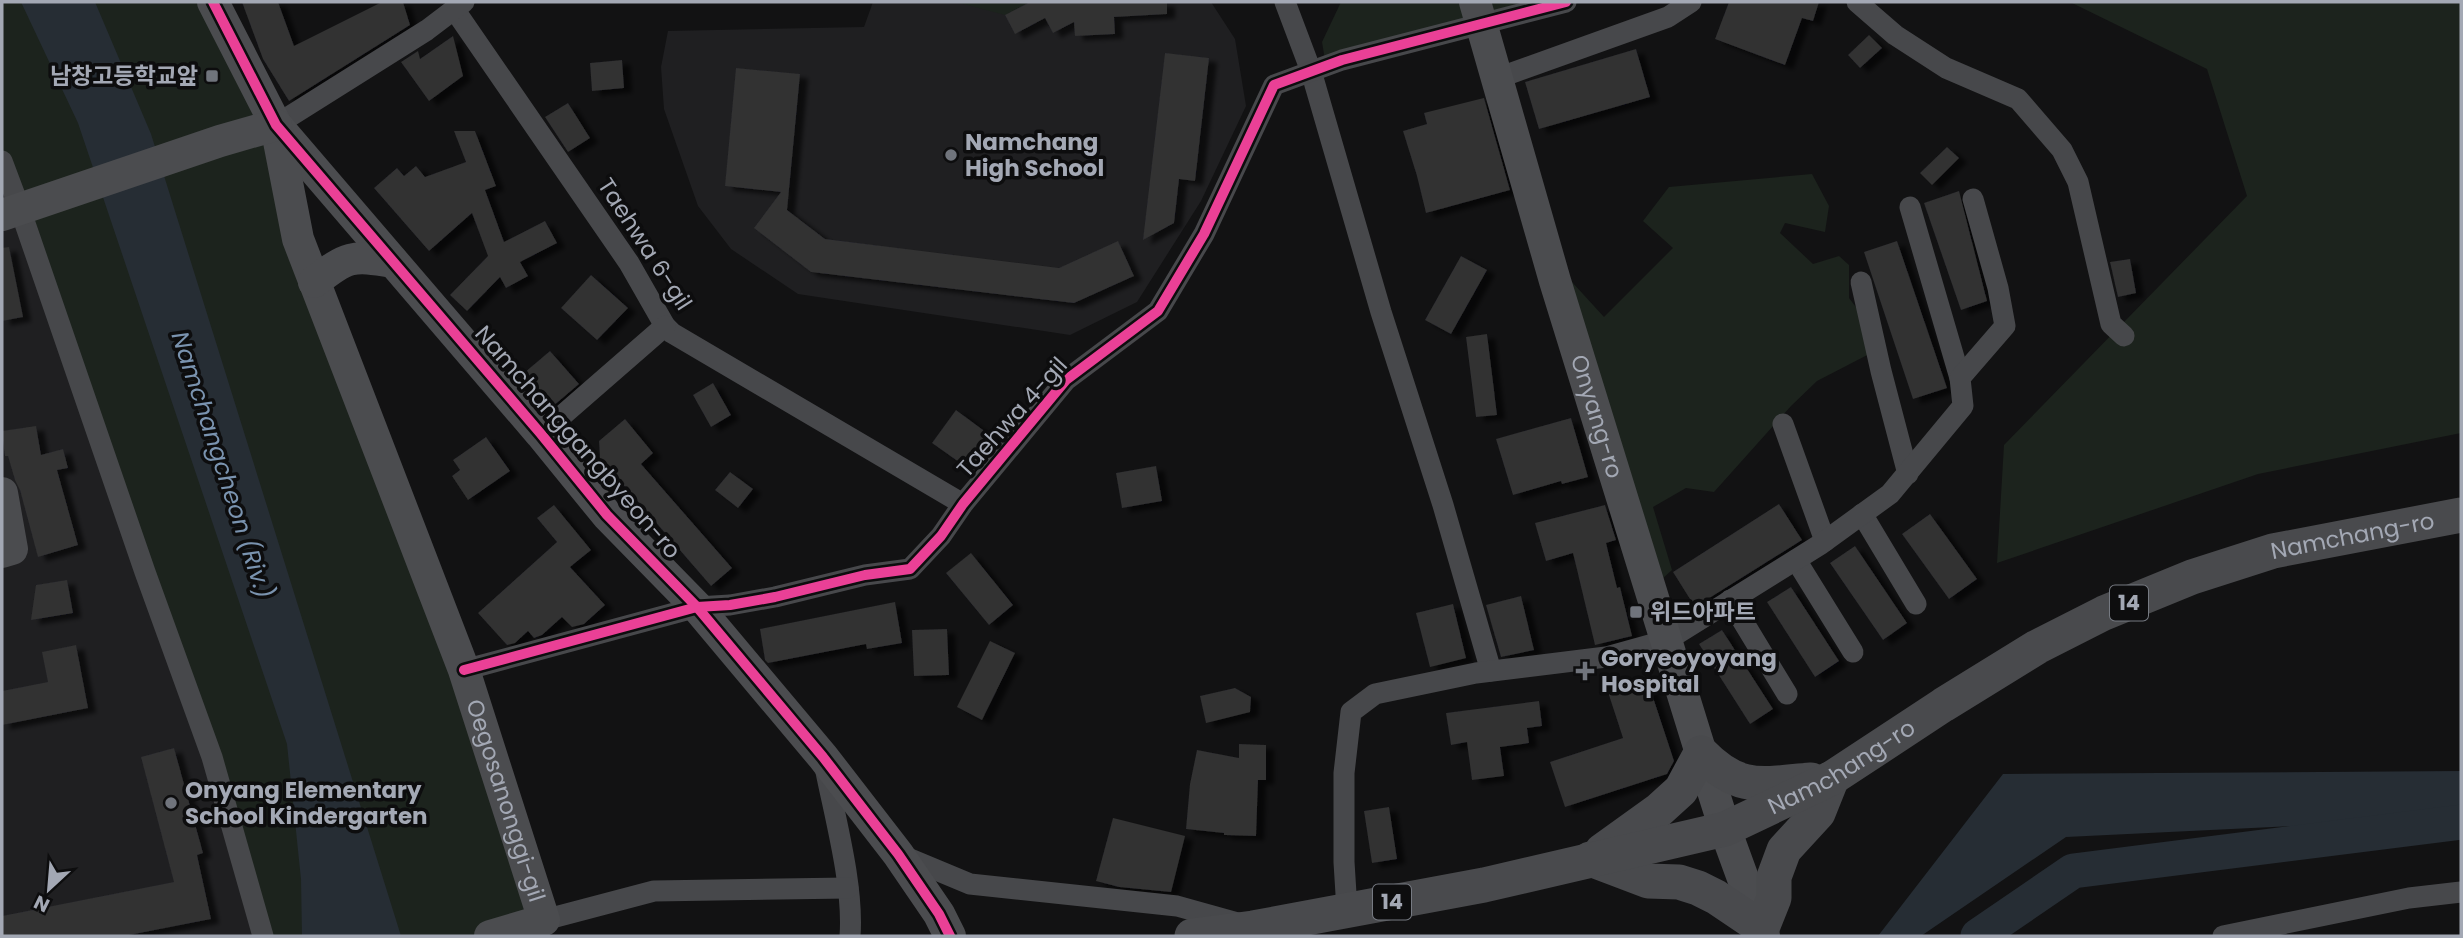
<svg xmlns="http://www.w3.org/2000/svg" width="2463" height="938" font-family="Poppins,'Noto Sans KR',sans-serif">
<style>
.built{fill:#1f1f21}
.green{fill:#1c231d}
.water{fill:#262d34}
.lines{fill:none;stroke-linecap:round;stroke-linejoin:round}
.river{stroke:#262d34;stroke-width:35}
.building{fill:#303032;filter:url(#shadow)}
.street{stroke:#47484b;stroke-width:21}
.secondary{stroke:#4b4c4f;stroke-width:32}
.primary{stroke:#494a4d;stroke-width:35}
.cycleway-casing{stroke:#0d0d0e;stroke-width:15}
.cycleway{stroke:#ea4096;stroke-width:10}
.poi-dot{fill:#70747c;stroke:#0d0d0e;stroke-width:2.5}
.labels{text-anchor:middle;stroke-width:7;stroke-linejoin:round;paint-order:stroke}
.shield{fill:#0d0d0e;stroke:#767a82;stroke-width:2}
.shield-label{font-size:21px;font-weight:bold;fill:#a3a8b4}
.poi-label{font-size:23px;font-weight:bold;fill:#a3a8b4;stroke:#0d0d0e;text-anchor:start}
.street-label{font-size:23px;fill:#a3a8b4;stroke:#0d0d0e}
.water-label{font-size:24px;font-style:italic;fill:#7a93af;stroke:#0d0d0e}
</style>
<defs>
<filter id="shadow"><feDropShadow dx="8" dy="4.5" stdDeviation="2" flood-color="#0009"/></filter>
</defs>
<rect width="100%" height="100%" fill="#121213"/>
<g class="built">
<polygon points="873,2 1211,2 1235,39 1246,106 1201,201 1137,302 1070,335 798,294 731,249 698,206 664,109 661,67 668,31 864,27"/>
<polygon points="2,161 263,936 2,936"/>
</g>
<g class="green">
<polygon points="2,2 213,2 548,936 263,936 2,163"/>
<polygon points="956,2 1030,2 1005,15"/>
<polygon points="1341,2 1566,2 1326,66 1322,42"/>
<polygon points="2070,2 2461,2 2461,433 2258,474 1997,563 2004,445 2247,196 2207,69"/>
<polygon points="1812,174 1829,206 1825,232 1785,223 1780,233 1813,264 1839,256 1849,265 1849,298 1874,331 1875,351 1817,381 1791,406 1714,492 1686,488 1653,507 1672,570 1652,588 1555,281 1572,282 1604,317 1673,248 1643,221 1669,187"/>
</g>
<g class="water">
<polygon points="21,2 95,2 151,134 401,936 302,936 301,879 287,744 78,123"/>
<polygon points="2461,771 2461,818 2066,837 1921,936 1878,936 2003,774"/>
</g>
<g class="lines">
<polyline class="river" points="1978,936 2073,871 2461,822"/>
</g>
<g class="building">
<polygon points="242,2 278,2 294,46 382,2 403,2 410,25 289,101 263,59"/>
<polygon points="1030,2 1167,2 1167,14 1114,17 1115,34 1075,36 1074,22 1053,33 1045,18 1015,34 1005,15"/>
<polygon points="1729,2 1819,2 1813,21 1802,18 1785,65 1715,39"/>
<polygon points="1869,35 1882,48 1860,68 1848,55"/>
<polygon points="453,36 463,76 429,101 401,62 418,51 420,59"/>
<polygon points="1636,49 1650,97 1539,129 1525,82"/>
<polygon points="1165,53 1209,58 1195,181 1179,179 1174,223 1143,240"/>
<polygon points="622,60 624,88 592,91 590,63"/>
<polygon points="736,68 800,74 787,210 825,239 1059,268 1118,241 1134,276 1074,303 811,272 754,228 781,192 725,186"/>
<polygon points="1484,98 1510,190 1426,213 1417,176 1403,131 1427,124 1424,113"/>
<polygon points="568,103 590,138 568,152 545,117"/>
<polygon points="454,131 475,131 496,186 485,190 504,242 545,221 557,243 520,262 528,276 506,288 500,277 467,311 450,295 488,256 472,213 429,251 374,188 397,168 404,176 416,166 425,177 466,162"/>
<polygon points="1947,147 1959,158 1932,185 1920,173"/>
<polygon points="1959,191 1987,301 1961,310 1924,203"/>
<polygon points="1897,241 1947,388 1913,399 1864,252"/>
<polygon points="9,247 23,317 2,321 2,248"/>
<polygon points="1461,256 1487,270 1451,334 1425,320"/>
<polygon points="2130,259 2136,293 2118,297 2110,262"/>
<polygon points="591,275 628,308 597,340 561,308"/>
<polygon points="1487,334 1497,415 1476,417 1466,337"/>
<polygon points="550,351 579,384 552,407 524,373"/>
<polygon points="713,383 731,415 711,427 693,395"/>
<polygon points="956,410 998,441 973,472 932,443"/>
<polygon points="1571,418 1588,477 1562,484 1561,481 1513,495 1496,439"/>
<polygon points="625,419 653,453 641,464 732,568 711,586 600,458 599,441"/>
<polygon points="36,426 41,455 63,449 68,468 57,470 78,545 38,557 20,490 15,480 8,456 5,456 2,434 2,431"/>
<polygon points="486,437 510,471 468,500 452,476 460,470 453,460"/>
<polygon points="1156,466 1162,501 1122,508 1116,473"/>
<polygon points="730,472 753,489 738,508 715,490"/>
<polygon points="1779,504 1802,540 1695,607 1673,572"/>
<polygon points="554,505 591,550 570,567 605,605 584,624 572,627 562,617 542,635 534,638 528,631 515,643 507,645 478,613 557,542 537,518"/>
<polygon points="1605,505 1616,540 1606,543 1617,588 1620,587 1632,636 1595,645 1573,553 1546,561 1535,523"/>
<polygon points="1930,514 1977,579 1949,599 1902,534"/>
<polygon points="1855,546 1907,623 1883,640 1830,563"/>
<polygon points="971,553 1013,605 989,625 946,573"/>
<polygon points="67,580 73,613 31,620 36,585"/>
<polygon points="1791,587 1839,661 1815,677 1767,602"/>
<polygon points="1521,596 1534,650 1501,657 1486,605"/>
<polygon points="895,602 902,643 867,649 866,644 768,663 765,660 760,629"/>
<polygon points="1453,604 1466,658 1430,667 1416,613"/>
<polygon points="947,629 949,675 914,676 912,630"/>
<polygon points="1722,630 1773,709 1750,724 1699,644"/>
<polygon points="990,641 1015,653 982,720 957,707"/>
<polygon points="76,645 88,708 2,725 2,691 48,682 42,652"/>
<polygon points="1646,676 1674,761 1667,774 1565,807 1550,762 1623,738 1607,689"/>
<polygon points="1235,688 1251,697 1250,712 1206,723 1200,696"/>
<polygon points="1539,701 1542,726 1527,728 1529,743 1500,747 1504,776 1472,780 1467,742 1451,745 1446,713"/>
<polygon points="1239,744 1266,745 1266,780 1258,780 1256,836 1224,835 1224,833 1186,829 1190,784 1197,750 1239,758"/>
<polygon points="174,748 203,853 197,855 211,919 124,936 2,936 2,916 174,882 141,757"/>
<polygon points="1389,807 1397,859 1372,863 1364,811"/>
<polygon points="1113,818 1185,836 1171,892 1119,887 1096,881"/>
</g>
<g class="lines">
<g class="street">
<polyline points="1285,2 1311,71 1381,312 1443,505 1491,671"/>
<polyline points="1857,2 1895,35 1946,68 2018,99 2062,150 2078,182 2111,324 2124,336"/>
<polyline points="454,9 629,263 665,326 672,333 963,504"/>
<polyline points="1498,78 1668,17 1691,2"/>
<polyline points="276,125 427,30 464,2"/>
<polyline points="2,161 20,209 145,572 212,757 263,936"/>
<polyline points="1910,207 1960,378"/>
<polyline points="1861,282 1881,371 1908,474"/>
<polyline points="1783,424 1825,541"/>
<polyline points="541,434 665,326"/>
<polyline points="1862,514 1916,604"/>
<polyline points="1796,560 1853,652"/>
<polyline points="1730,600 1787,694"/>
<polyline points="464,670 697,607 730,605 775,597 865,575 910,569 941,536 963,504 1066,380 1158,311 1204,234 1274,85 1342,60 1566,2"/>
<path d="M824 762C834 814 854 885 850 936"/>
<polyline points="898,854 970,884 1177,906 1238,923"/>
<polyline points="1347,910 1344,862 1344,773 1351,712 1375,694 1476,673 1606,657 1667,640 1821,544 1890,494 1963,406 1960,378 2005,326 1998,288 1973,199"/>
<polyline points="544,920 654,891 848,888"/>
<polyline points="2223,936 2409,898 2461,892"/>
</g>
<g class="secondary">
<polyline points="213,2 276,125 541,434 607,515 697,607 823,757 898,854 939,914 950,936"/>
<path id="s1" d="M1475 2 1555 281 1701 753 1725 829 1764 936"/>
<path id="s2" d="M276 126 298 239 464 670 544 920 490 936"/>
<polyline points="2,215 220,141 276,125"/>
<path d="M314 282C348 256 351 255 393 262"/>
<polyline points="2,493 12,549 2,552"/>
</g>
<g class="primary">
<path d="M1602 851 1659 810 1681 790 1701 753C1739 792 1761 784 1811 780"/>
<polyline points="1590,859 1648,881 1679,882 1698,888 1716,897 1762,928 1774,898 1774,877 1784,850 1818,813 1832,778"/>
<path id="s3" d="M1192 936 1253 928 1484 885 1725 829 1832 778 1943 705 2037 647 2104 613 2192 577 2273 551 2461 515"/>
</g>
<defs>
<g id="cycleway">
<polyline points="213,2 276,125 541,434 607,515 697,607 823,757 898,854 939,914 950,936"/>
<polyline points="464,670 697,607 730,605 775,597 865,575 910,569 941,536 963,504 1066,380 1158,311 1204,234 1274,85 1342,60 1566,2"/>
</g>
</defs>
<use href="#cycleway" class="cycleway-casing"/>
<use href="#cycleway" class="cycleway"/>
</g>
<g class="poi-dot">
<rect x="205" y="69" width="14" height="14" rx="3.5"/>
<circle cx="951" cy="155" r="7"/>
<rect x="1629" y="605" width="14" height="14" rx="3.5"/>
<path d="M1581.5 660.5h7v7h7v7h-7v7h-7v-7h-7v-7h7z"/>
<circle cx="171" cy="803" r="7"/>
</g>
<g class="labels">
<g class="shield">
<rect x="2110" y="585.5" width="38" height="35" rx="5"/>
<rect x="1373" y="884.5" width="38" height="35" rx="5"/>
</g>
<g class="shield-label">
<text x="2129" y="610">14</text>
<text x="1392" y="909">14</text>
</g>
<g class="poi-label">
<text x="198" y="84" text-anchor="end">남창고등학교앞</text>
<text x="965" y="150">Namchang<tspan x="965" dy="26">High School</tspan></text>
<text x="1650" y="620">위드아파트</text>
<text x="1601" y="666">Goryeoyoyang<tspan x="1601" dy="26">Hospital</tspan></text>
<text x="185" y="798">Onyang Elementary<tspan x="185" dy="26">School Kindergarten</tspan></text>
</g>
<g class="street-label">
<text transform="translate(645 244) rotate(57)" y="8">Taehwa 6-gil</text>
<text dy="8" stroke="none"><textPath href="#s1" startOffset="432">Onyang-ro</textPath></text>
<text transform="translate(1012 417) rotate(-48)" y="8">Taehwa 4-gil</text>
<text transform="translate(578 442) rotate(49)" y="8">Namchanggangbyeon-ro</text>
<text dy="8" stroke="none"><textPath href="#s3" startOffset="1242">Namchang-ro</textPath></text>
<text dy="8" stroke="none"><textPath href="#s3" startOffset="676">Namchang-ro</textPath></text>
<text dy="8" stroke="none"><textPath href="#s2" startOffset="714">Oegosanonggi-gil</textPath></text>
</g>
<g class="water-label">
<text transform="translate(222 465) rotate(72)" y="8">Namchangcheon (Riv.)</text>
</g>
</g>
<rect width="2463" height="938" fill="none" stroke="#a3a8b4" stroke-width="7"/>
<g transform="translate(49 889) rotate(206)" stroke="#0d0d0e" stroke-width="5" paint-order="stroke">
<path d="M0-5L12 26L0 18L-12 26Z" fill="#a3a8b4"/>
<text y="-10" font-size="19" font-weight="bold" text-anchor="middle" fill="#a3a8b4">N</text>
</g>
</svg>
